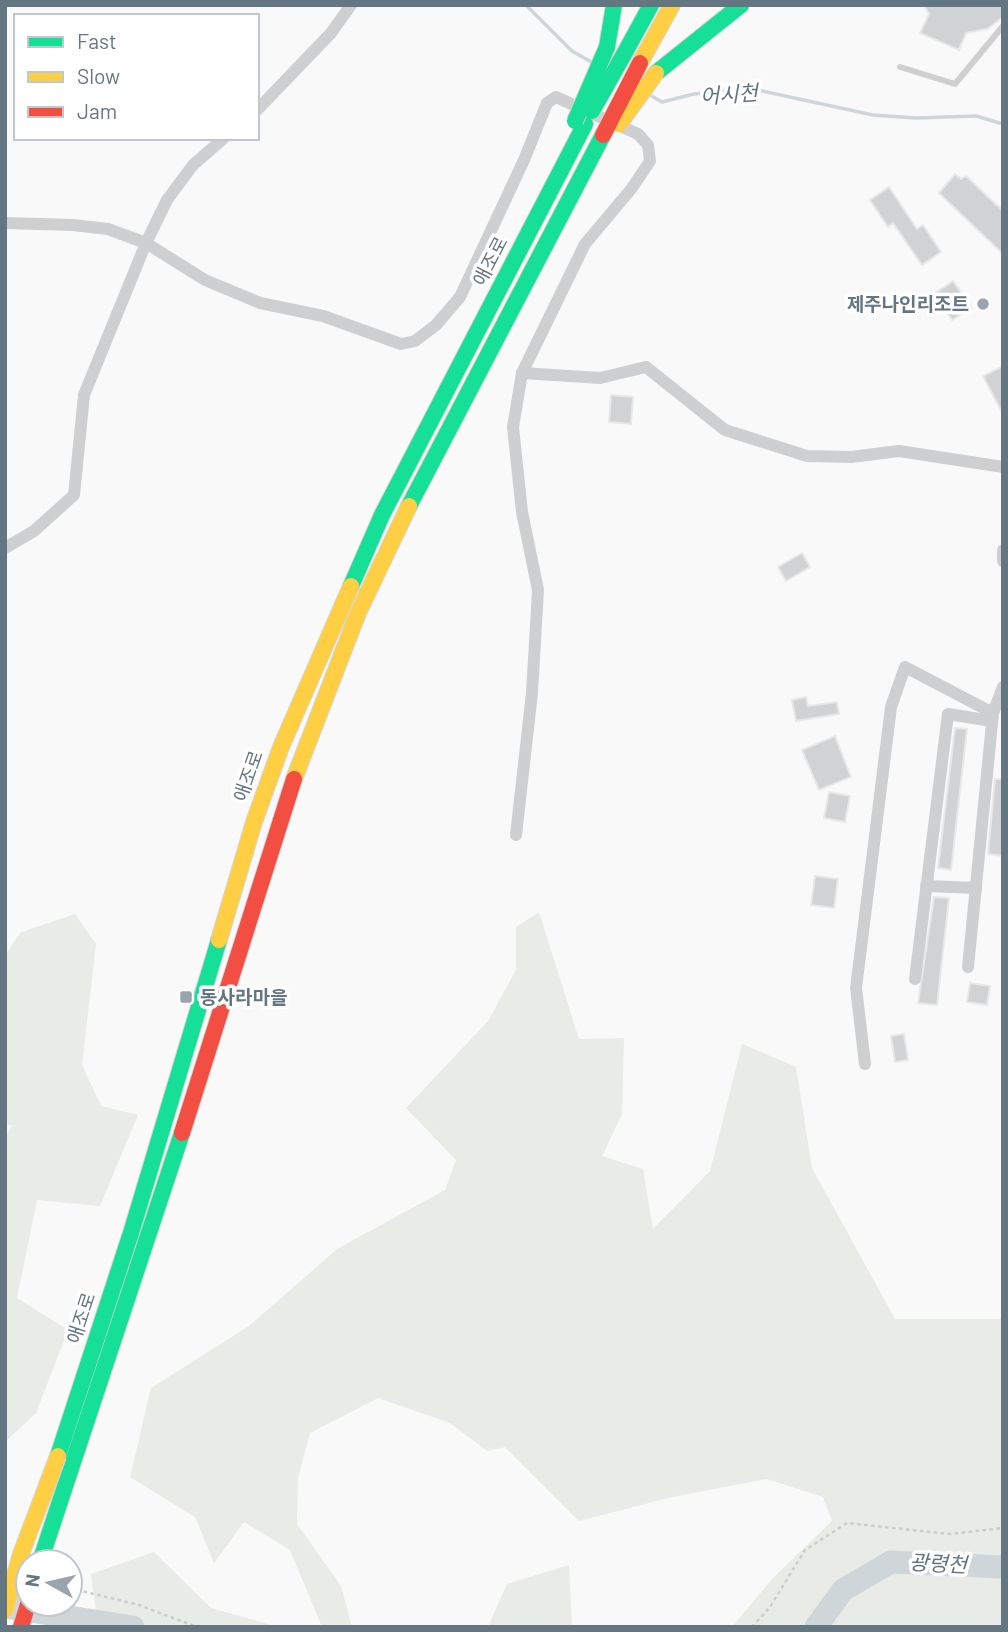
<svg xmlns="http://www.w3.org/2000/svg" width="1008" height="1632" font-family="Barlow,'Noto Sans KR',sans-serif">
<style>
.green{fill:#e8ebe6}
.lines{fill:none;stroke-linecap:round;stroke-linejoin:round}
.stream{stroke:#ced6d9;stroke-width:3.5}
.river{stroke:#ced6d9;stroke-width:23}
.building{fill:#d0d2d3;stroke:#e8e8e8;stroke-width:2}
.fast-casing{stroke:#d5d6d7;stroke-width:18}
.slow-casing{stroke:#d5d6d7;stroke-width:18}
.jam-casing{stroke:#d5d6d7;stroke-width:18}
.path{stroke:#cbcccd;stroke-width:2.5;stroke-dasharray:3.5 3.5;stroke-linecap:butt}
.lane{stroke:#cecfd0;stroke-width:6}
.street{stroke:#cecfd0;stroke-width:12}
.fast{stroke:#16e098;stroke-width:16}
.slow{stroke:#ffcf43;stroke-width:16}
.jam{stroke:#f24e42;stroke-width:16}
.fast-bridge-casing{stroke:#d5d6d7;stroke-width:18;stroke-linecap:butt}
.slow-bridge-casing{stroke:#d5d6d7;stroke-width:18;stroke-linecap:butt}
.jam-bridge-casing{stroke:#d5d6d7;stroke-width:18;stroke-linecap:butt}
.fast-bridge{stroke:#16e098;stroke-width:16}
.slow-bridge{stroke:#ffcf43;stroke-width:16}
.jam-bridge{stroke:#f24e42;stroke-width:16}
.poi-dot{fill:#99a4ac;stroke:#fff;stroke-width:2.5}
.labels{text-anchor:middle;stroke-width:7;stroke-linejoin:round;paint-order:stroke}
.street-label{font-size:19px;fill:#657683;stroke:#fff}
.poi-label{font-size:19px;font-weight:bold;fill:#657683;stroke:#fff;text-anchor:end}
.water-label{font-size:21px;font-style:italic;fill:#60757c;stroke:#fff}
</style>
<rect width="100%" height="100%" fill="#f9f9f9"/>
<g class="green">
<polygon points="539,912 579,1039 624,1038 622,1114 602,1156 643,1169 653,1229 710,1171 742,1044 796,1067 812,1168 895,1319 1003,1319 1003,1627 732,1627 773,1578 832,1521 823,1497 767,1479 672,1497 579,1521 505,1447 487,1451 450,1423 378,1398 310,1433 298,1478 297,1524 341,1586 352,1627 322,1627 290,1550 244,1522 214,1563 195,1517 130,1477 151,1388 249,1326 337,1249 445,1190 456,1160 406,1108 488,1021 516,970 516,927"/>
<polygon points="75,914 96,944 82,1065 101,1106 138,1115 100,1206 37,1200 17,1298 68,1330 36,1413 5,1442 5,1137 12,1126 5,1122 5,955 21,932"/>
<polygon points="154,1552 211,1608 278,1627 98,1627 91,1574"/>
<polygon points="569,1565 572,1627 488,1627 507,1584"/>
</g>
<g class="lines">
<g class="stream">
<polyline points="526,5 572,51 593,63"/>
<polyline points="648,94 662,102 694,94 753,89 873,115 916,118 976,116 1003,124"/>
</g>
<g class="river">
<polyline points="5,1607 133,1627"/>
<polyline points="816,1627 843,1590 891,1562 1003,1567"/>
</g>
</g>
<g class="building">
<polygon points="924,5 1003,5 1003,17 987,29 966,33 959,50 920,33 929,14"/>
<polygon points="955,174 961,179 966,176 1003,211 1003,254 939,193"/>
<polygon points="889,187 917,229 923,225 941,252 922,265 893,223 888,227 870,200"/>
<polygon points="953,281 972,308 952,320 934,294"/>
<polygon points="1003,366 1003,414 983,376"/>
<polygon points="611,395 633,397 631,424 609,422"/>
<polygon points="802,553 810,567 786,581 778,567"/>
<polygon points="806,697 808,706 837,702 839,714 796,721 792,700"/>
<polygon points="955,728 967,729 951,870 938,868"/>
<polygon points="835,736 851,777 819,790 802,750"/>
<polygon points="995,779 1003,779 1003,856 988,854"/>
<polygon points="829,792 850,796 845,822 824,818"/>
<polygon points="815,876 838,879 834,908 811,905"/>
<polygon points="934,897 949,898 937,1005 918,1003"/>
<polygon points="970,983 990,986 987,1005 967,1002"/>
<polygon points="904,1034 908,1060 895,1062 891,1036"/>
</g>
<g class="lines">
<defs>
<g id="fast">
<polyline points="607,47 614,5"/>
<polyline points="623,56 651,5"/>
<polyline points="656,73 741,5"/>
<polyline points="409,506 603,135"/>
<polyline points="351,586 382,515 585,124"/>
<polyline points="58,1456 131,1233 219,940"/>
<polyline points="40,1562 182,1133"/>
</g>
<g id="slow">
<polyline points="640,63 672,5"/>
<polyline points="294,779 358,613 409,506"/>
<polyline points="219,940 254,822 281,747 351,586"/>
</g>
<g id="jam">
<polyline points="182,1133 294,779"/>
<polyline points="21,1627 28,1604"/>
</g>
</defs>
<use href="#fast" class="fast-casing"/>
<use href="#slow" class="slow-casing"/>
<use href="#jam" class="jam-casing"/>
<g class="path">
<polyline points="70,1588 139,1605 197,1627"/>
<polyline points="752,1627 770,1607 805,1550 847,1523 950,1534 1003,1528"/>
</g>
<polyline class="lane" points="900,67 955,84 1003,26"/>
<g class="street">
<polyline points="257,110 331,33 351,5"/>
<polyline points="5,223 73,225 108,229 146,243 205,280 260,303 323,316 401,344 415,341 436,325 460,297 524,160 547,103 556,97 638,134 648,145 650,161 632,188 585,244 522,373 513,427 522,512 538,590 532,693 516,835"/>
<polyline points="522,373 600,378 646,367 725,430 807,456 851,457 899,451 1003,467"/>
<polyline points="5,548 34,531 74,495 84,395 146,243 167,200 193,165 224,138"/>
<polyline points="1003,550 1003,561"/>
<polyline points="926,886 976,888"/>
<polyline points="968,967 993,713 1003,687"/>
<polyline points="915,979 948,714 992,721"/>
<polyline points="865,1064 856,988 891,707 905,667 993,713"/>
</g>
<use href="#fast" class="fast"/>
<use href="#slow" class="slow"/>
<use href="#jam" class="jam"/>
<defs>
<g id="fast-bridge">
<polyline points="592,111 623,56"/>
<polyline points="575,121 607,47"/>
</g>
<g id="slow-bridge">
<polyline points="619,124 656,73"/>
<polyline points="5,1610 21,1554 58,1456"/>
</g>
<polyline id="jam-bridge" points="603,135 640,63"/>
</defs>
<use href="#fast-bridge" class="fast-bridge-casing"/>
<use href="#slow-bridge" class="slow-bridge-casing"/>
<use href="#jam-bridge" class="jam-bridge-casing"/>
<use href="#fast-bridge" class="fast-bridge"/>
<use href="#slow-bridge" class="slow-bridge"/>
<use href="#jam-bridge" class="jam-bridge"/>
</g>
<g class="poi-dot">
<circle cx="983" cy="304" r="7"/>
<rect x="179" y="990" width="14" height="14" rx="3.5"/>
</g>
<g class="labels">
<g class="street-label">
<text transform="translate(490 261) rotate(-63)" y="7">애조로</text>
<text transform="translate(248 776) rotate(-71)" y="7">애조로</text>
<text transform="translate(81 1318) rotate(-72)" y="7">애조로</text>
</g>
<g class="poi-label">
<text x="969" y="311">제주나인리조트</text>
<text x="200" y="1004" text-anchor="start">동사라마을</text>
</g>
<g class="water-label">
<text transform="translate(729 95) rotate(-4)" y="7">어시천</text>
<text transform="translate(938 1564) rotate(3)" y="7">광령천</text>
</g>
</g>
<rect width="1008" height="1632" fill="none" stroke="#657683" stroke-width="14"/>
<rect x="14" y="14" width="245" height="126" fill="#ffffff" stroke="#c1c8cd" stroke-width="2"/>
<rect x="28" y="37" width="35" height="10" fill="#16e098" stroke="#c1c8cd" stroke-width="2"/>
<text x="77" y="49" font-size="21" fill="#657683">Fast</text>
<rect x="28" y="72" width="35" height="10" fill="#ffcf43" stroke="#c1c8cd" stroke-width="2"/>
<text x="77" y="84" font-size="21" fill="#657683">Slow</text>
<rect x="28" y="107" width="35" height="10" fill="#f24e42" stroke="#c1c8cd" stroke-width="2"/>
<text x="77" y="119" font-size="21" fill="#657683">Jam</text>
<g transform="translate(49 1583) rotate(278)"><circle r="33" fill="#ffffff" stroke="#c1c8cd" stroke-width="2"/>
<path d="M0-5L12 26L0 18L-12 26Z" fill="#99a4ac"/>
<text y="-10" font-size="19" font-weight="bold" text-anchor="middle" fill="#657683">N</text>
</g>
</svg>
